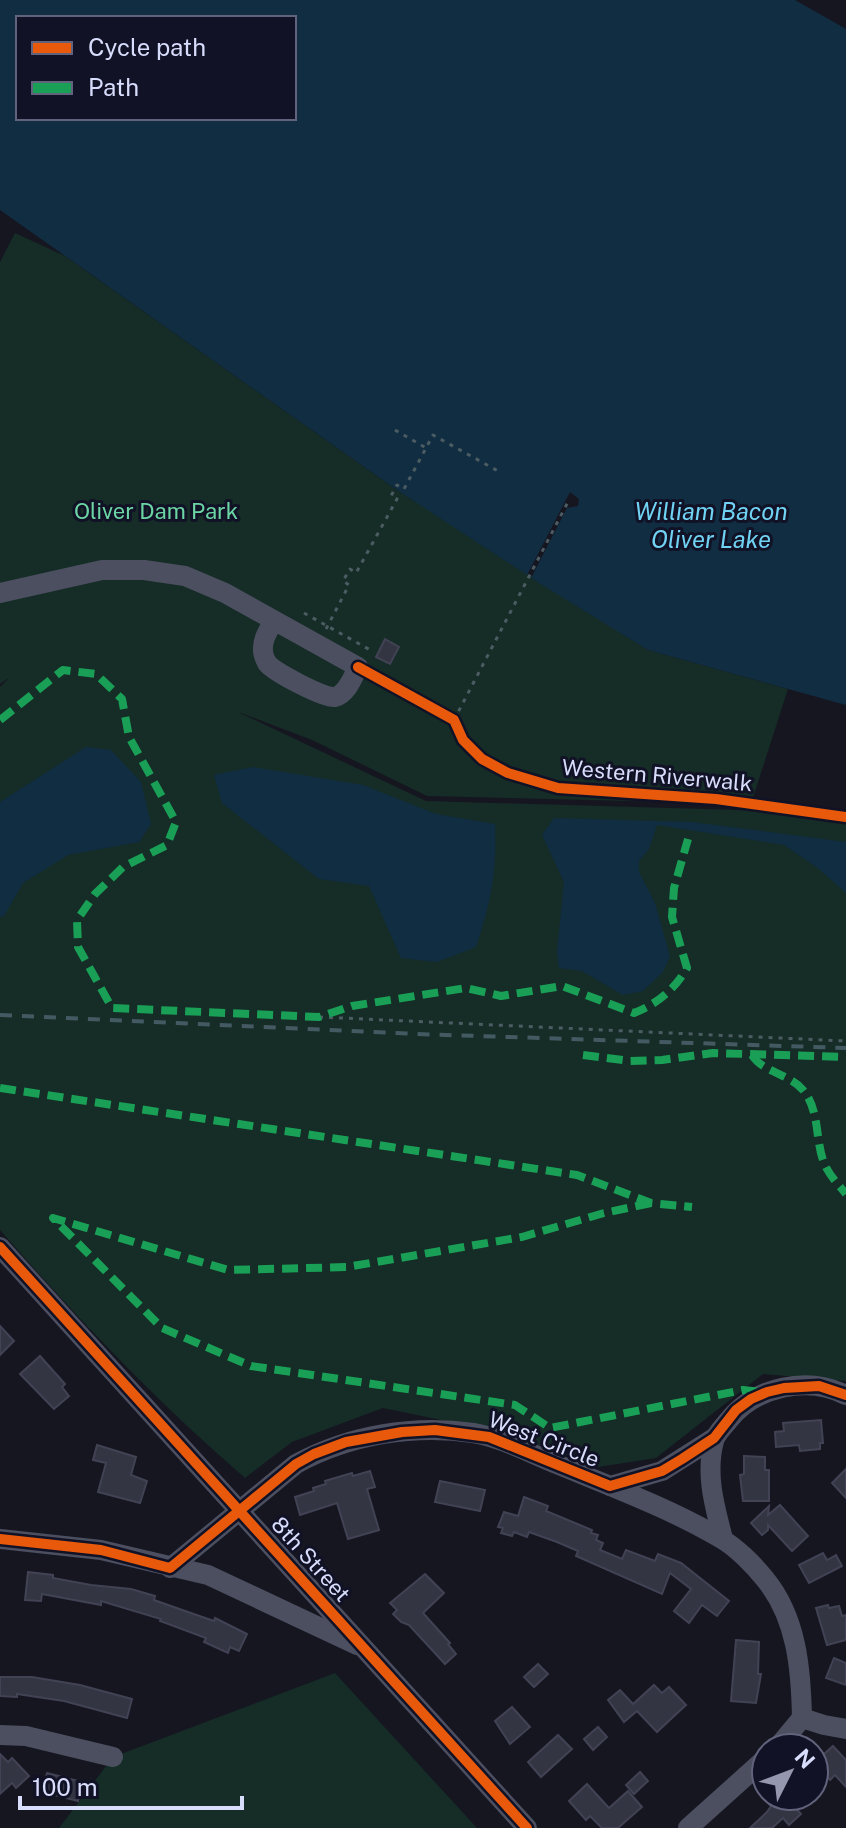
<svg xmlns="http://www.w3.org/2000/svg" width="846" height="1828" font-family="'Public Sans',sans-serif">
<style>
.green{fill:#152c27}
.water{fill:#112d42;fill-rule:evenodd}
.building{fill:#343543;stroke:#414254;stroke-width:2}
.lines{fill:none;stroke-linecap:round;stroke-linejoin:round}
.path{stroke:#4c5c63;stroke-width:3;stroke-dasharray:4 6;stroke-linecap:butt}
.minor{stroke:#4c4f60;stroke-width:20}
.rail{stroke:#435a62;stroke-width:4;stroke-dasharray:12 10;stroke-linecap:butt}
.quiet{stroke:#1a9f57;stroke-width:8;stroke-dasharray:16 8;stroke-linecap:butt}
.cycleway-casing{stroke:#111226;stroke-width:15}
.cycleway{stroke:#e8590c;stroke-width:10}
.labels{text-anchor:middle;stroke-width:6;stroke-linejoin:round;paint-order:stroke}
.park-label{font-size:22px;fill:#6bd6a4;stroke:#111226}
.street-label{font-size:22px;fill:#d9ddfc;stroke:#111226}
.water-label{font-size:24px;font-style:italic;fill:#70d3f3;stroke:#111226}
</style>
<rect width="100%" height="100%" fill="#161621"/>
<g class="green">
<path d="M15 233 65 256 394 488 648 650 788 689 751 804 427 796 312 740 238 712 426 801 846 813V1381L763 1374 656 1458 598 1467 509 1434 383 1408 292 1442 245 1478C157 1402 77 1318 0 1230V687L9 678 0 684V262Z"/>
<polygon points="335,1673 477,1828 59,1828 113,1757"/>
</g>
<g class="water">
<path d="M0 0H795L846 29V705L648 650 531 578 567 508 578 506 579 499 570 492 527 575 394 488 0 210ZM294 18V118H18V18Z"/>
<polygon points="86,747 111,750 141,782 151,824 139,842 68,855 23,883 4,916 0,917 0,802"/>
<path d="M253 767 363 785 436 814 495 824C497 872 491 902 476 947L437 962 401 958 369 886 319 879 222 803 214 775Z"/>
<polygon points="554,818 692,822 846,842 846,893 819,869 784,845 657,825 649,849 639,861 639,872 655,903 670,956 663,972 643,991 623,995 582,971 559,968 557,952 564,882 542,835"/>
</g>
<g class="building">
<polygon points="385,639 399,647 390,664 376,657"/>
<polygon points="0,1326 14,1341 0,1355"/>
<polygon points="40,1356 65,1384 62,1387 69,1396 54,1409 20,1374"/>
<polygon points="821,1420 823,1443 820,1443 820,1449 800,1451 799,1445 776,1447 775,1432 784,1431 783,1423"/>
<polygon points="97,1445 136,1457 131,1475 147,1481 140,1503 98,1492 106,1463 93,1460"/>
<polygon points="744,1456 765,1457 765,1470 769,1470 769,1501 743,1501 740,1475 744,1474"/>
<polygon points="846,1469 846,1498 832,1483"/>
<polygon points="370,1471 375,1487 367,1489 379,1530 348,1539 337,1503 300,1515 295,1497 314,1491 313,1488 326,1484 325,1481 352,1473 353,1476"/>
<polygon points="440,1481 485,1490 480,1511 435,1502"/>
<polygon points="524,1497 548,1506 546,1511 592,1530 591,1533 598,1535 596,1540 603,1543 600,1550 622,1559 626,1550 655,1561 658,1554 681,1563 729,1601 717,1616 702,1605 689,1623 674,1611 691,1589 670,1573 662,1594 576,1556 578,1551 557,1542 529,1532 527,1537 514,1532 512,1536 501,1533 503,1528 498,1527 504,1512 518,1516"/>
<polygon points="780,1505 808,1536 792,1551 768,1525 768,1530 762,1535 751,1523 769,1506 768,1515"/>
<polygon points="823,1553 827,1560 836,1555 842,1566 809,1583 799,1565"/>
<polygon points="28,1572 53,1575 53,1578 91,1585 131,1589 155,1596 154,1600 188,1612 214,1621 215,1618 247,1634 239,1651 230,1647 228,1653 204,1642 206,1638 160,1621 161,1619 101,1601 101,1605 42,1594 41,1601 25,1600"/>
<polygon points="425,1574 444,1593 423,1613 450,1643 448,1644 456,1654 445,1664 409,1625 401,1622 393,1614 397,1610 390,1603"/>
<polygon points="828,1605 829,1608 839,1606 842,1616 846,1615 846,1640 827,1645 816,1608"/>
<polygon points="736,1640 759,1642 758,1674 761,1674 756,1703 731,1701"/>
<polygon points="834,1658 846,1663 846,1685 826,1678"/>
<polygon points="538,1664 548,1674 534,1687 524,1677"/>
<polygon points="0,1677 32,1677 80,1685 132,1699 127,1718 64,1701 17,1694 17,1697 0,1696"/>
<polygon points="654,1685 662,1693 669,1687 686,1705 657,1732 637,1711 624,1722 608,1700 620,1690 633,1704"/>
<polygon points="512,1707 530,1727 510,1744 495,1721"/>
<polygon points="598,1727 607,1737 593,1750 584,1739"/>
<polygon points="558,1735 572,1749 541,1777 528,1762"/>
<polygon points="833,1746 846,1760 846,1787 835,1775 830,1780 814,1763"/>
<polygon points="0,1754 8,1762 12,1758 29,1776 16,1788 12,1783 0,1794"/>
<polygon points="640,1772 648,1781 634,1794 626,1785"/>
<polygon points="47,1773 82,1782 78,1801 42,1792"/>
<polygon points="587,1784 609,1808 628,1791 642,1807 618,1828 602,1828 590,1816 586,1820 569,1801"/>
<polygon points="777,1796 785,1796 801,1814 789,1825 783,1818 772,1828 750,1828 767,1812 771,1806 769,1804"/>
</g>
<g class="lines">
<g class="path">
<polyline points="395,430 426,448"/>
<polyline points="304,613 372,651"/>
<polyline points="326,629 349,585 343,581 350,569 356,573 397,499 391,496 397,485 404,489 433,435 498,471"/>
<polyline points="454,720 569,500"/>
<polyline points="319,1017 846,1041"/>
</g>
<g class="minor">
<path d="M0 593 102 570H144L185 576 225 593 358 667C353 677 347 694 335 697 325 699 274 672 267 663 266 661 263 654 263 651 262 640 268 631 273 622"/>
<polyline points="0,1247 527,1828"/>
<polyline points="610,1486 662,1471 714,1438"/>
<polyline points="0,1539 101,1550 208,1575 357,1645"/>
<path d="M723 1539C715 1507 705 1475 714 1441 716 1434 723 1427 728 1421 755 1387 807 1375 846 1395"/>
<path d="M170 1568 296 1464C349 1435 414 1424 473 1433 503 1438 531 1454 559 1465 612 1487 671 1509 720 1538 736 1547 754 1565 765 1579 797 1618 801 1669 802 1718L777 1748"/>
<polyline points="802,1718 824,1725 846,1729"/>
<polyline points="0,1735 26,1736 113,1757"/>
<polyline points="688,1828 766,1758"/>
</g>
<polyline class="rail" points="0,1015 417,1034 846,1048"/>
<g class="quiet">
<path d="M0 720 63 670 96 674 122 699 129 737 176 822 167 845 123 867 95 894 77 920 78 947 112 1008 319 1017 352 1006 466 988 501 996 562 986 634 1013C657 1004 675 989 687 968L672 917 674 888 688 839"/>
<polyline points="583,1055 630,1061 662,1060 713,1053 846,1057"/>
<path d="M752 1055C762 1072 790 1074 803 1090 820 1110 815 1140 824 1163 829 1175 838 1184 846 1194"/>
<polyline points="0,1088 577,1175 651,1203 692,1207"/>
<polyline points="651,1203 604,1213 522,1237 347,1267 228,1270 53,1218 162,1328 251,1366 515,1405 550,1428 743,1390 762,1392"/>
</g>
<defs>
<g id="cycleway">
<polyline points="358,667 454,720 463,740 482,759 508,773 558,788 716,799 846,817"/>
<polyline points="0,1247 527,1828"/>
<polyline points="0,1539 101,1550 170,1568 296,1464 314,1454 346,1442 402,1432 435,1430 489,1437 610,1486 662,1471 682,1459 714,1438 736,1410 751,1399 767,1392 784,1388 819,1386 846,1395"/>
</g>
</defs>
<use href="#cycleway" class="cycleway-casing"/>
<use href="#cycleway" class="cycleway"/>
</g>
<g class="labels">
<g class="park-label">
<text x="156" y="519">Oliver Dam Park</text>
</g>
<g class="street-label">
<text transform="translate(657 775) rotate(5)" y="8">Western Riverwalk</text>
<text transform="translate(544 1439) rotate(21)" y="8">West Circle</text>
<text transform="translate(311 1559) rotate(48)" y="8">8th Street</text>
</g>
<g class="water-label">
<text x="711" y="520">William Bacon<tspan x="711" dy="28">Oliver Lake</tspan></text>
</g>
</g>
<rect x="16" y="16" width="280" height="104" fill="#111226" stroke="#61637c" stroke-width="2"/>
<rect x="32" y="42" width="40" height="12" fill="#e8590c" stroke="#61637c" stroke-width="2"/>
<text x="88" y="56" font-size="24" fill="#d9ddfc">Cycle path</text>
<rect x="32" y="82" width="40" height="12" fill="#1a9f57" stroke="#61637c" stroke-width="2"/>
<text x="88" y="96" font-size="24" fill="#d9ddfc">Path</text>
<g transform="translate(790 1772) rotate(48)"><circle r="38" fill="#111226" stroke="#61637c" stroke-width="2"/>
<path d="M0-6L14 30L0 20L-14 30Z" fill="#9597af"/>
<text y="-12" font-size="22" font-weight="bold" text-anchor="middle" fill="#d9ddfc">N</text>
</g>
<path d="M20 1796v12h222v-12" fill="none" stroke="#d9ddfc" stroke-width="4"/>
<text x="32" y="1796" font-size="24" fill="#d9ddfc" stroke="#111226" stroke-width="6" paint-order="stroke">100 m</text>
</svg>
